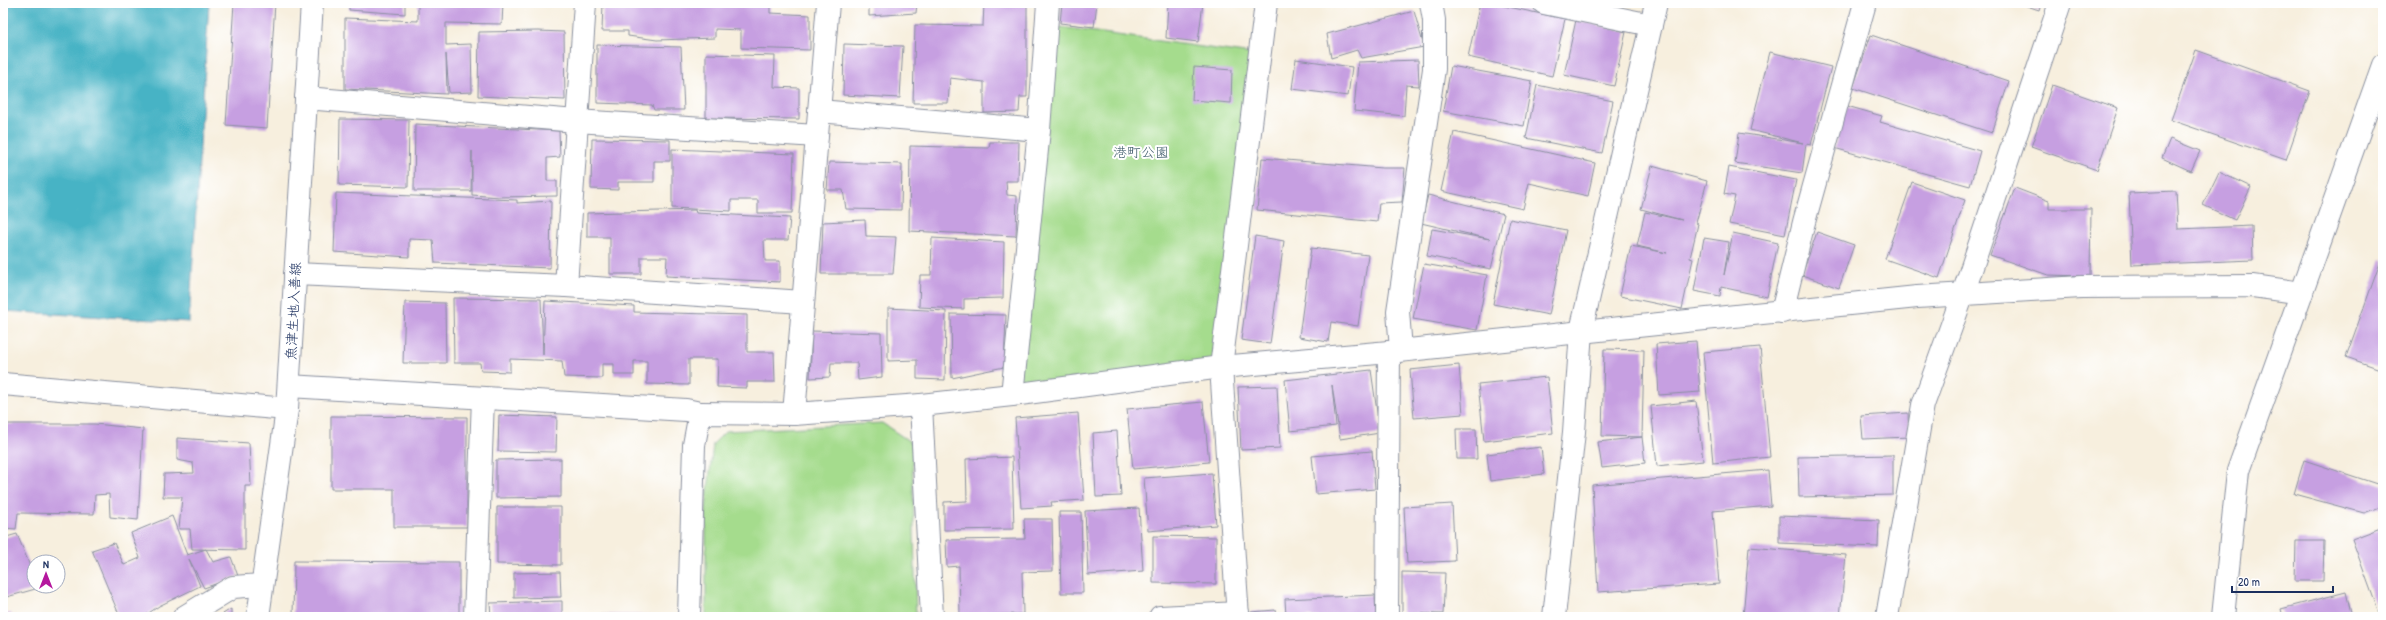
<svg xmlns="http://www.w3.org/2000/svg" width="2386" height="620" font-family="'Patrick Hand','Klee One',sans-serif">
<style>
.green{fill:#a5dc8d;stroke:#608676}
.water{fill:#47b3c5;stroke:#317192}
.building{fill:#c69fe1}
.lines{fill:none;stroke-linecap:round;stroke-linejoin:round}
.minor-casing{stroke:#898f9e;stroke-width:24}
.tertiary-casing{stroke:#898f9e;stroke-width:24}
.primary-casing{stroke:#898f9e;stroke-width:24}
.minor{stroke:#fff;stroke-width:22}
.tertiary{stroke:#fff;stroke-width:22}
.primary{stroke:#fff;stroke-width:22}
.labels{text-anchor:middle;stroke-width:4;stroke-linejoin:round;paint-order:stroke}
.park-label{font-size:14px;fill:#3e5a6a;stroke:#fff}
.street-label{font-size:14px;fill:#1b2f5e;stroke:#fff}
</style>
<rect width="100%" height="100%" fill="#fff"/>
<filter id="ink" filterUnits="userSpaceOnUse"><feTurbulence type="fractalNoise" baseFrequency=".025" numOctaves="2"/><feDisplacementMap in="SourceGraphic" scale="8" xChannelSelector="R" yChannelSelector="G"/><feConvolveMatrix kernelMatrix="1 2 1 2 8 2 1 2 1" color-interpolation-filters="sRGB"/></filter>
<filter id="wash" filterUnits="userSpaceOnUse"><feTurbulence type="fractalNoise" baseFrequency=".012" numOctaves="4" result="noise"/><feDisplacementMap in="SourceGraphic" scale="16" xChannelSelector="R" yChannelSelector="G"/><feGaussianBlur stdDeviation="0.9" result="paint"/><feColorMatrix in="noise" values="0 0 0 0 0 0 0 0 0 0 0 0 0 0 0 0 0 1.4 0 .05"/><feComposite in="paint" operator="in"/></filter>
<g filter="url(#wash)">
<rect width="100%" height="100%" fill="#f7efde"/>
<g class="green">
<polygon points="1046,25 1259,55 1221,367 1012,395"/>
<polygon points="882,423 912,443 916,617 706,617 706,508 713,444 726,431"/>
</g>
<polygon class="water" points="3,3 209,3 189,322 3,311"/>
<g id="blocks">
<g class="building">
<polygon points="234,3 275,3 267,128 226,125"/>
<polygon points="349,3 405,3 405,14 349,10"/>
<polygon points="418,3 503,3 502,24 446,23 446,45 471,44 472,92 449,93 446,54 447,94 345,89 345,18 418,21"/>
<polygon points="603,3 770,3 770,13 810,15 810,50 741,48 741,30 715,29 715,38 657,40 628,36 628,31 602,31"/>
<polygon points="869,3 917,3 916,13 869,16"/>
<polygon points="984,3 1027,3 1027,97 1020,97 1019,112 984,113 984,82 950,78 948,103 913,103 915,25 983,26"/>
<polygon points="1062,3 1097,3 1094,27 1060,23"/>
<polygon points="1168,3 1203,3 1198,42 1166,38"/>
<polygon points="1480,3 1490,3 1565,19 1552,76 1468,57"/>
<polygon points="2018,3 2041,3 2039,10"/>
<polygon points="1414,11 1424,47 1361,58 1357,50 1331,58 1327,34"/>
<polygon points="1576,20 1626,32 1614,86 1564,75"/>
<polygon points="538,31 564,32 565,100 478,96 479,32"/>
<polygon points="1871,35 2009,81 1992,133 1853,88"/>
<polygon points="844,44 903,46 900,98 843,95"/>
<polygon points="597,45 681,47 684,110 654,110 652,105 597,103"/>
<polygon points="2196,50 2310,91 2286,160 2171,120"/>
<polygon points="1770,52 1831,67 1811,145 1806,144 1802,173 1735,163 1739,133 1803,143 1750,130"/>
<polygon points="706,54 775,56 774,87 799,88 799,119 706,118"/>
<polygon points="1296,59 1352,67 1348,96 1292,89"/>
<polygon points="1418,60 1419,86 1406,85 1404,116 1354,111 1358,62"/>
<polygon points="1451,66 1532,81 1524,126 1443,111"/>
<polygon points="1194,67 1232,70 1231,103 1192,100"/>
<polygon points="1537,85 1613,101 1602,153 1526,138"/>
<polygon points="2052,85 2118,108 2097,170 2031,147"/>
<polygon points="1847,106 1882,116 1880,122 1980,151 1970,186 1834,148"/>
<polygon points="340,119 409,120 408,187 339,185"/>
<polygon points="415,124 559,131 560,157 547,158 547,181 557,181 557,196 500,197 472,195 472,151 471,191 414,191"/>
<polygon points="1454,132 1595,163 1588,196 1529,183 1523,209 1441,191"/>
<polygon points="592,139 670,140 670,161 654,161 654,182 618,182 618,190 591,189"/>
<polygon points="2170,139 2200,151 2191,171 2162,158"/>
<polygon points="990,142 1019,142 1018,181 1006,181 1007,195 1017,196 1016,236 909,231 910,146 989,148"/>
<polygon points="672,149 794,154 792,213 758,213 758,200 731,200 731,211 672,208"/>
<polygon points="1262,158 1382,168 1405,168 1402,202 1379,203 1377,222 1257,210"/>
<polygon points="829,162 902,164 901,210 846,209 843,190 827,190"/>
<polygon points="1652,166 1707,181 1696,223 1698,224 1690,258 1693,259 1682,309 1620,296 1631,246 1667,253 1637,246 1645,212 1682,220 1641,209"/>
<polygon points="1729,167 1796,180 1785,235 1729,224 1735,196 1724,194"/>
<polygon points="2219,172 2251,187 2235,220 2203,205"/>
<polygon points="1912,182 1965,200 1939,278 1885,259"/>
<polygon points="2015,188 2049,201 2049,209 2091,209 2090,276 2048,275 1990,255"/>
<polygon points="2176,191 2178,229 2252,226 2253,260 2132,265 2129,193"/>
<polygon points="336,193 517,200 517,203 551,201 550,268 435,263 433,240 409,239 409,257 334,252"/>
<polygon points="1428,195 1504,214 1491,269 1427,256 1432,229 1490,239 1421,223"/>
<polygon points="695,210 696,213 790,218 788,240 764,240 765,261 780,261 780,282 666,276 667,257 641,257 641,274 610,274 610,237 587,237 587,213"/>
<polygon points="1510,219 1566,230 1549,315 1493,304"/>
<polygon points="865,220 866,236 896,237 893,274 821,274 823,222"/>
<polygon points="1817,232 1854,245 1839,288 1802,275"/>
<polygon points="1733,233 1778,243 1767,297 1721,287 1720,296 1694,291 1704,238 1729,242 1724,275"/>
<polygon points="1255,236 1284,241 1270,344 1241,340"/>
<polygon points="932,238 1004,242 1003,298 964,299 964,309 919,307 920,275 931,275"/>
<polygon points="1311,248 1368,255 1358,326 1331,322 1328,342 1299,337"/>
<polygon points="2381,260 2383,261 2383,370 2346,357"/>
<polygon points="1424,264 1487,275 1477,330 1413,319"/>
<polygon points="453,298 541,299 543,355 545,301 634,306 634,312 747,315 747,352 774,352 775,382 747,382 747,388 717,387 718,359 689,359 689,385 647,384 647,361 634,361 634,375 614,375 614,364 602,364 602,378 564,377 562,361 510,359 510,372 481,371 480,363 454,363"/>
<polygon points="405,302 445,303 446,363 403,363"/>
<polygon points="888,308 946,311 945,380 917,379 917,360 888,361"/>
<polygon points="951,314 1006,315 1004,367 952,378"/>
<polygon points="812,331 881,333 882,377 858,380 857,363 831,363 830,377 810,378"/>
<polygon points="1696,341 1700,392 1659,395 1656,344"/>
<polygon points="1760,347 1770,457 1713,463 1703,352"/>
<polygon points="1604,349 1644,350 1642,437 1602,436"/>
<polygon points="1459,365 1463,414 1414,418 1410,370"/>
<polygon points="1371,370 1380,433 1340,439 1332,385 1336,426 1290,431 1285,380"/>
<polygon points="1547,377 1553,433 1484,441 1478,384"/>
<polygon points="1277,386 1280,448 1241,450 1238,387"/>
<polygon points="1696,401 1703,461 1657,466 1651,406"/>
<polygon points="1203,402 1209,462 1133,469 1127,409"/>
<polygon points="1078,413 1084,500 1051,502 1052,506 1021,508 1015,418"/>
<polygon points="1908,413 1909,437 1863,439 1861,416"/>
<polygon points="499,415 557,417 556,452 498,451"/>
<polygon points="331,416 467,417 467,527 394,527 394,489 331,489"/>
<polygon points="3,424 95,424 143,429 138,520 110,517 109,494 95,495 94,514 18,513 16,529 3,528"/>
<polygon points="1456,429 1476,429 1477,459 1457,459"/>
<polygon points="1117,431 1121,496 1096,497 1093,433"/>
<polygon points="1642,437 1645,463 1602,468 1598,442"/>
<polygon points="177,438 249,443 251,486 245,486 245,550 192,549 190,529 179,529 182,497 163,497 164,474 194,473 193,463 177,460"/>
<polygon points="1541,447 1544,474 1490,481 1487,454"/>
<polygon points="1372,451 1375,489 1316,494 1312,456"/>
<polygon points="1893,455 1893,495 1799,497 1798,457"/>
<polygon points="1012,457 1014,529 944,530 944,502 967,501 966,459"/>
<polygon points="561,459 561,497 496,498 496,460"/>
<polygon points="2304,460 2383,486 2383,506 2364,513 2294,494"/>
<polygon points="1768,470 1771,506 1713,511 1719,584 1598,592 1592,485"/>
<polygon points="1212,473 1216,525 1148,531 1144,478"/>
<polygon points="1452,504 1455,561 1407,563 1404,507"/>
<polygon points="497,507 561,507 561,565 497,564"/>
<polygon points="1139,508 1143,571 1088,575 1085,511"/>
<polygon points="1059,512 1081,512 1083,593 1061,593"/>
<polygon points="172,516 187,555 206,549 213,562 231,557 238,576 204,588 189,559 200,586 159,606 143,617 120,617 92,550 114,543 124,565 140,558 131,533"/>
<polygon points="1779,516 1879,520 1878,547 1779,543"/>
<polygon points="1024,519 1052,519 1053,571 1022,572 1023,614 960,615 959,566 947,567 946,540 1025,539"/>
<polygon points="2383,527 2383,611 2379,613 2352,539"/>
<polygon points="17,534 34,576 34,586 39,588 3,598 3,538"/>
<polygon points="1153,536 1216,537 1216,584 1153,583"/>
<polygon points="2296,541 2324,541 2323,581 2295,581"/>
<polygon points="1749,547 1846,555 1840,617 1743,617"/>
<polygon points="294,561 459,562 459,617 293,617"/>
<polygon points="560,572 561,597 514,598 514,573"/>
<polygon points="1402,572 1445,573 1443,614 1402,613"/>
<polygon points="2346,592 2352,617 2283,617 2281,609"/>
<polygon points="1375,595 1376,617 1286,617 1285,599"/>
<polygon points="562,601 562,617 491,617 490,603"/>
<polygon points="231,609 231,617 218,617"/>
<polygon points="1275,610 1276,617 1251,617 1251,612"/>
<polygon points="11,613 12,617 3,617 3,615"/>
<polygon points="566,614 657,615 657,617 566,617"/>
</g>
</g>
</g>
<g filter="url(#ink)">
<use href="#blocks" fill-opacity="0" stroke="#898f9e" stroke-width="1"/>
<g class="lines">
<defs>
<g id="minor">
<polyline points="1544,3 1651,25"/>
<polyline points="306,98 576,121 817,136"/>
<polyline points="819,111 1039,130"/>
<polyline points="295,274 566,286 585,3"/>
<polyline points="566,286 803,302"/>
<polyline points="1782,312 1804,222 1865,3"/>
<polyline points="1401,350 1398,311 1434,69 1434,20 1431,3"/>
<polyline points="289,386 686,410 700,413"/>
<polyline points="1012,395 1039,130 1048,3"/>
<polyline points="921,405 932,617"/>
<polyline points="794,414 828,3"/>
<polyline points="184,617 233,587 261,585"/>
<polyline points="475,617 483,398"/>
<polyline points="689,617 694,445 700,413 794,414 921,405 1012,395 1221,367 1389,352 1917,297 2081,287 2253,286 2302,293"/>
<polyline points="1160,617 1238,613"/>
<polyline points="1238,617 1221,367 1266,3"/>
<polyline points="1387,617 1389,352"/>
<polyline points="1554,617 1574,432 1581,331 1656,3"/>
<polyline points="1887,617 1923,405 1963,294 2060,3"/>
</g>
<g id="tertiary">
<polyline points="3,384 287,409"/>
<polyline points="2223,617 2238,471 2383,65"/>
</g>
<polyline id="primary" points="258,617 287,409 312,3"/>
</defs>
<use href="#minor" class="minor-casing"/>
<use href="#tertiary" class="tertiary-casing"/>
<use href="#primary" class="primary-casing"/>
<use href="#minor" class="minor"/>
<use href="#tertiary" class="tertiary"/>
<use href="#primary" class="primary"/>
</g>
</g>
<g class="labels">
<g class="park-label">
<text x="1141" y="157">港町公園</text>
</g>
<g class="street-label">
<text transform="translate(293 311) rotate(-87)" y="5">魚津生地入善線</text>
</g>
</g>
<rect width="2386" height="620" fill="none" stroke="#fff" stroke-width="16"/>
<g transform="translate(46 574)"><circle r="19" fill="#ffffff" stroke="#a4acbf"/>
<path d="M0-3L7 15L0 10L-7 15Z" fill="#b5179e"/>
<text y="-6" font-size="11" font-weight="bold" text-anchor="middle" fill="#1b2f5e">N</text>
</g>
<path d="M2232 586v6h101v-6" fill="none" stroke="#1b2f5e" stroke-width="2"/>
<text x="2238" y="586" font-size="12" fill="#1b2f5e" stroke="#ffffff" stroke-width="3" paint-order="stroke">20 m</text>
</svg>
